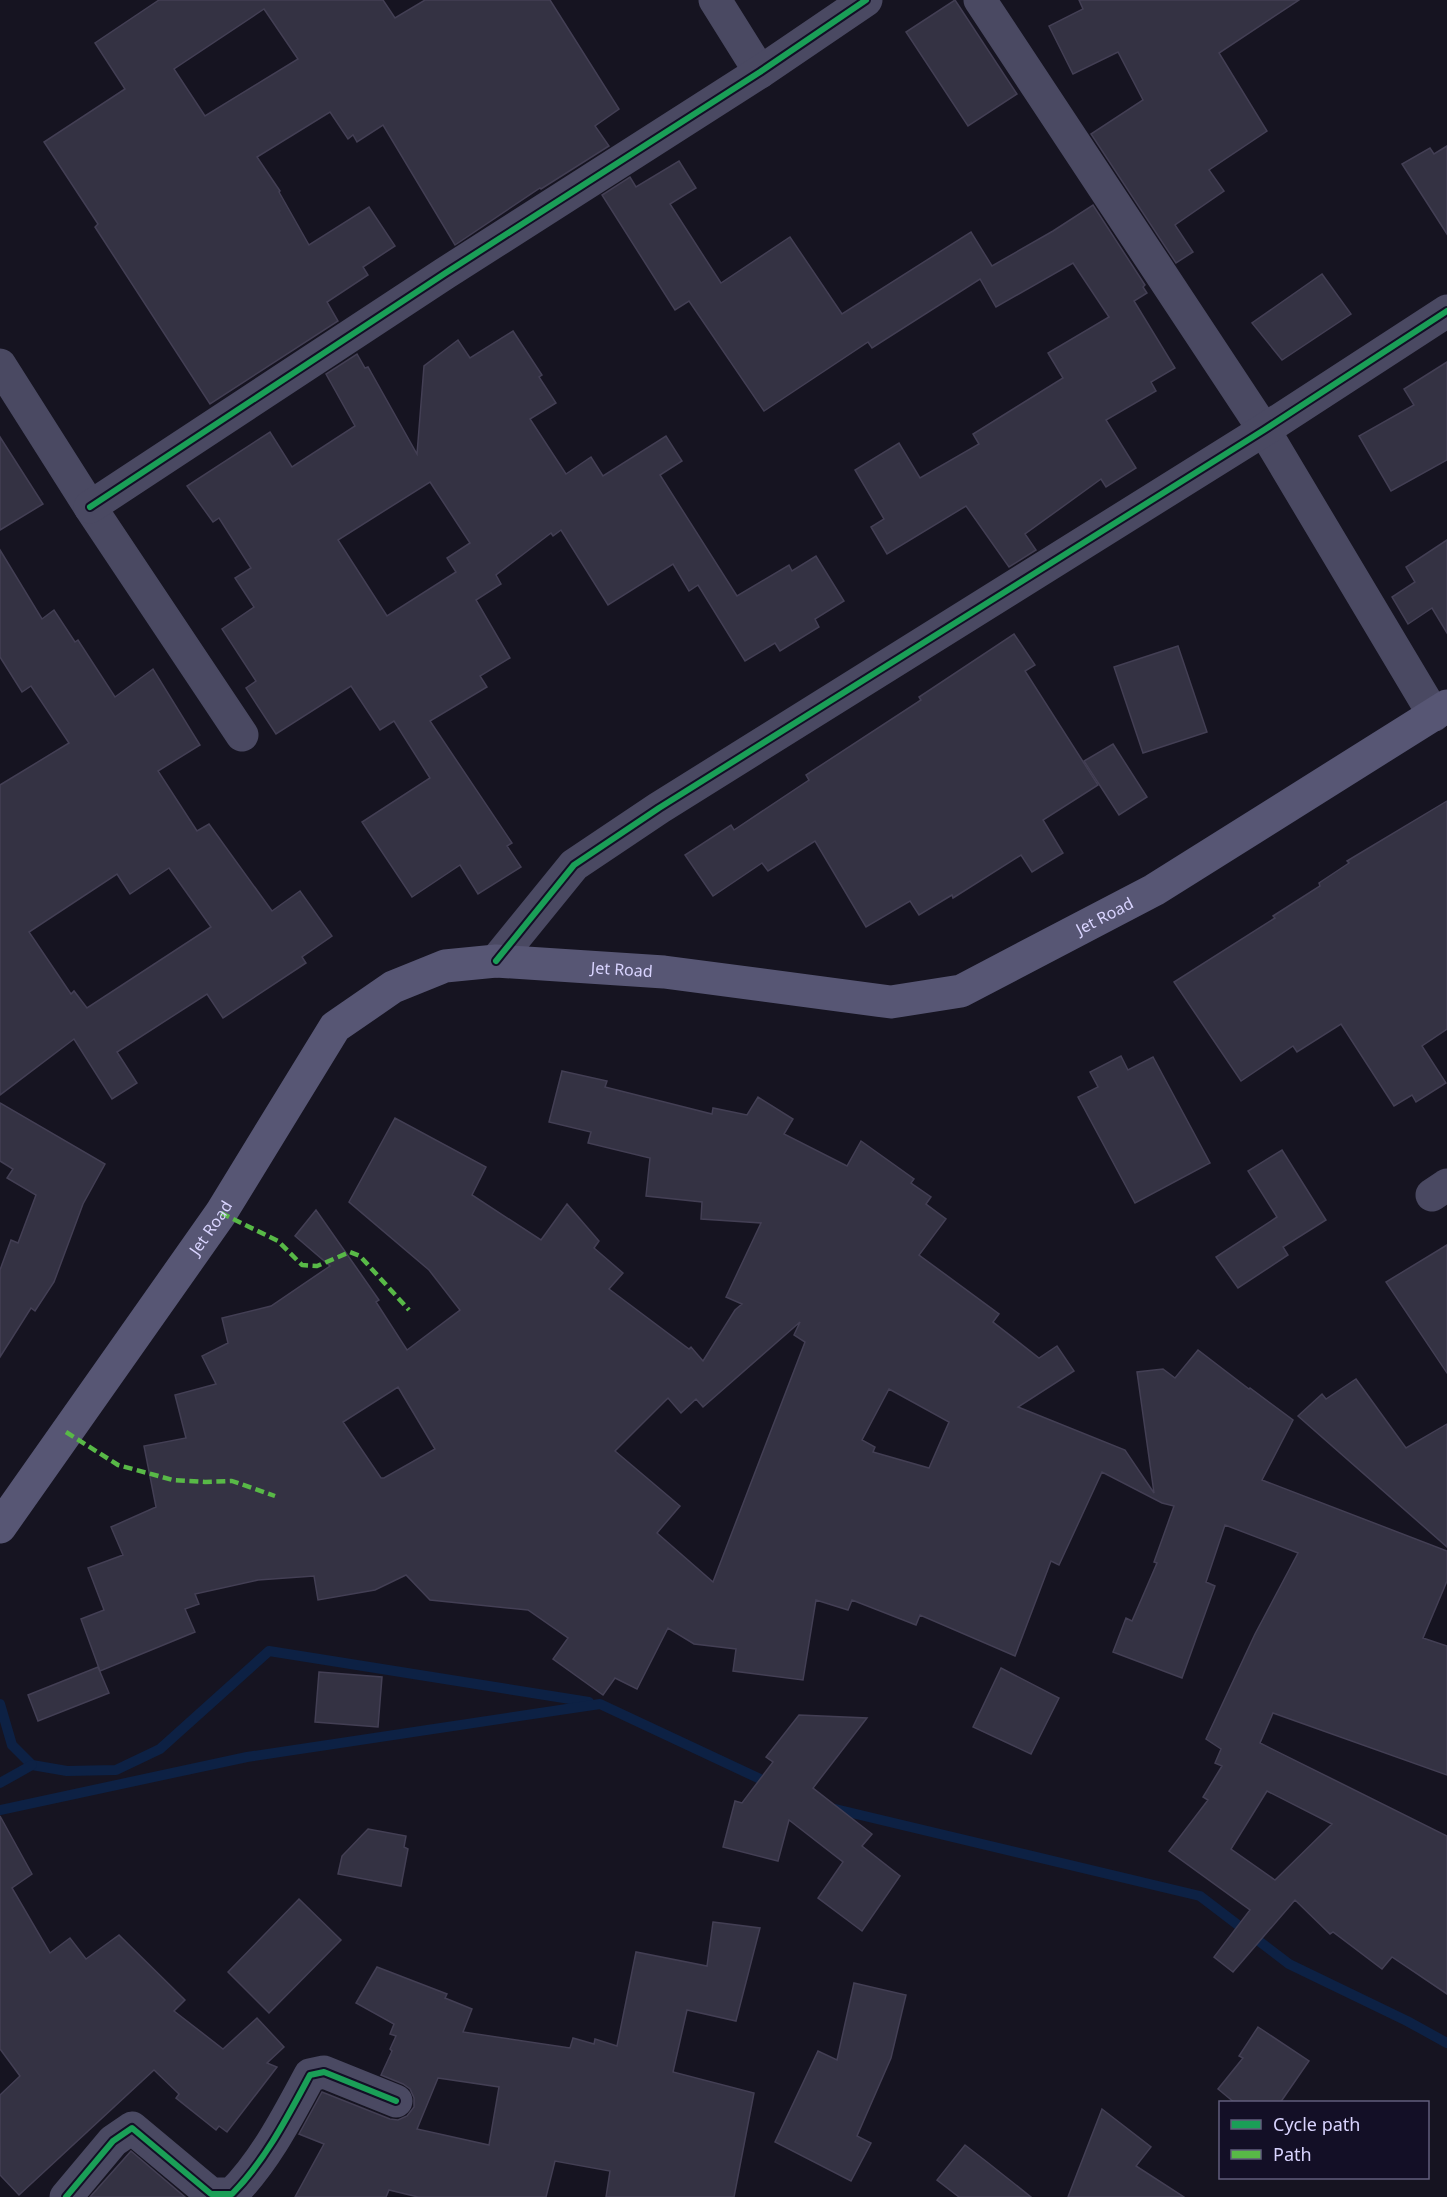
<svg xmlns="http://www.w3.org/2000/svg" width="1447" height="2197" font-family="'Noto Sans',sans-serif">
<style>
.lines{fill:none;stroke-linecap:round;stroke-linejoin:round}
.stream{stroke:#0d2144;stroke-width:10}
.building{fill:#343243;stroke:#433f54;stroke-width:1.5;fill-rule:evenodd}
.street{stroke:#4a4962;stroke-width:33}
.secondary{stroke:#575674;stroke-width:33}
.quiet{stroke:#58b947;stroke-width:4.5;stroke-dasharray:9 4.5;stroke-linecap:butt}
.cycleway-casing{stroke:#130f26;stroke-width:10}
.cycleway{stroke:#1a9f57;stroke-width:6}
.labels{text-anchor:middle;stroke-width:5;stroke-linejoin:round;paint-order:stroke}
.street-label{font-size:16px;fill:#d9d4ff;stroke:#130f26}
</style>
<rect width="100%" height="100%" fill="#161421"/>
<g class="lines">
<g class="stream">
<polyline points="0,1704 12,1745 32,1765 67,1771 116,1770 160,1749 269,1651 589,1702"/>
<polyline points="0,1783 32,1765"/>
<polyline points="831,1808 1200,1896 1289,1964 1407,2021 1447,2043"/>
<polyline points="0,1810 247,1757 600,1704 773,1785"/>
</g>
</g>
<g class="building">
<path d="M159 0H383L395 18 425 0H550L619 109 595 126 609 146 541 189 540 188 455 245 383 125 357 142 353 135 348 139 330 112 257 157 280 191 279 192 309 245 369 207 395 246 363 267 368 275 327 302 338 321 210 404 95 227 98 224 44 142 125 89 95 43ZM264 9 298 59 205 116 174 69Z"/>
<polygon points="955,0 1017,94 968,126 906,32"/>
<polygon points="1079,0 1299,0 1219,53 1267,131 1209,170 1224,191 1175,225 1193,252 1176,263 1091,134 1143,100 1118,52 1073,74 1049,26 1083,9"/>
<polygon points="1447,146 1447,234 1402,164 1430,148 1434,154"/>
<polygon points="679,161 696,188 670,204 721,283 790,237 842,314 971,232 992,266 1053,231 1093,205 1145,285 1143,287 1147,293 1134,301 1175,368 1151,382 1156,391 1106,420 1136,468 1106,487 1101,479 1025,534 1036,550 1009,567 966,506 887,554 871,527 884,519 855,470 899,443 920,478 979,444 973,434 1063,378 1048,353 1109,317 1073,263 996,307 980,279 872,348 868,342 764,411 689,301 675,310 602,195 630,177 636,187"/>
<polygon points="1322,274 1351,314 1282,360 1252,323"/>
<path d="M513 331 542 375 539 377 556 403 530 419 566 474 591 457 603 476 666 436 682 461 660 475 737 596 789 565 792 571 816 556 844 601 815 619 819 627 780 651 775 643 745 661 698 585 689 591 673 564 608 605 561 530 553 536 551 533 496 575 501 584 476 600 510 658 480 676 487 687 430 721 512 843 507 846 521 867 478 894 460 865 412 897 362 822 430 778 394 721 380 730 351 686 276 734 246 688 256 681 222 629 254 607 235 578 251 568 219 518 213 522 187 486 270 432 292 467 355 426 326 374 357 354 365 368 368 367 417 454 424 366 458 340 470 358ZM430 482 470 543 447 558 456 572 387 616 338 540Z"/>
<polygon points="1447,362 1447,460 1391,491 1359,436 1414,405 1404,389"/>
<polygon points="0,437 43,504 0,530"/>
<polygon points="1447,540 1447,633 1432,608 1408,624 1392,597 1415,582 1406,567"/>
<path d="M0 550 42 619 54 610 75 642 78 640 115 697 153 669 200 745 158 771 197 831 209 824 272 911 300 891 332 936 302 957 306 963 223 1018 207 994 117 1052 137 1083 112 1099 74 1039 0 1095V785L69 743 31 686 22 692 0 657ZM169 868 211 927 87 1008 74 991 71 994 29 932 117 874 130 894Z"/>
<polygon points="1014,634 1035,665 1025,671 1098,785 1043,820 1063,853 1032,872 1021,855 953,898 952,895 919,915 910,901 866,927 815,841 768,871 762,863 713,896 685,855 731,825 734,830 809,780 806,775 921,700 919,697"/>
<polygon points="1178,646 1207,732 1143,753 1114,667"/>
<polygon points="1113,744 1147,797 1119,815 1084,761"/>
<polygon points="1447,801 1447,1029 1422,1046 1446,1083 1416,1102 1412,1095 1394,1106 1341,1024 1297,1052 1293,1046 1241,1081 1174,982 1275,918 1273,916 1320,886 1319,883 1349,863 1347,861"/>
<polygon points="1121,1056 1128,1070 1153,1057 1210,1163 1135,1203 1078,1097 1098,1087 1090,1072"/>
<path d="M562 1071 607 1081 605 1087 712 1114 713 1108 747 1115 758 1097 793 1119 784 1134 847 1166 861 1141 914 1179 911 1183 931 1197 926 1204 946 1219 919 1255 999 1314 993 1322 1039 1358 1057 1346 1074 1371 1018 1407 1125 1450 1154 1493 1137 1372 1163 1369 1175 1378 1198 1350 1249 1389 1250 1388 1293 1420 1262 1480 1447 1551V1581L1423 1638 1447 1646V1775L1273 1713 1260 1743 1447 1836V1994L1392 1957 1382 1969 1333 1932 1330 1934 1295 1900 1233 1972 1214 1957 1250 1910 1169 1851 1208 1800 1203 1797 1222 1766 1215 1763 1221 1749 1206 1739 1255 1634 1298 1553 1225 1525 1206 1582 1215 1586 1182 1678 1113 1652 1126 1618 1132 1621 1157 1563 1154 1562 1174 1506 1162 1503 1102 1472 1059 1565 1051 1561 1015 1656 920 1615 916 1625 852 1600 848 1610 816 1600 803 1680 733 1671 736 1649 694 1644 668 1628 637 1689 615 1678 603 1695 553 1659 568 1638 528 1610 430 1600 406 1575 375 1590 318 1600 314 1576 258 1580 195 1594 199 1604 185 1609 195 1632 100 1671 81 1619 104 1610 88 1568 123 1555 111 1527 156 1507 144 1446 186 1438 175 1395 216 1384 202 1356 228 1343 222 1318 271 1306 330 1266 295 1236 316 1210 379 1300 376 1302 407 1350 460 1310 429 1270 349 1202 395 1118 486 1167 472 1195 541 1240 567 1204 599 1241 594 1248 623 1273 609 1289 689 1349 691 1347 703 1361 735 1310 742 1304 726 1297 761 1223 701 1219 702 1202 646 1196 650 1158 588 1143 591 1132 549 1122ZM800 1322 794 1335 805 1342 713 1582 657 1533 680 1506 615 1451 668 1398 681 1413 696 1399 703 1407ZM398 1387 435 1449 384 1478H381L343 1422ZM889 1389 949 1422 929 1468 873 1452 875 1447 862 1440ZM1267 1791 1332 1824 1275 1880 1231 1849Z"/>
<polygon points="0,1103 105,1164 83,1204 54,1282 35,1311 31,1308 0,1357 0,1270 11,1240 18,1243 36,1195 7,1178 13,1169 0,1161"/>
<polygon points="1282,1150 1326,1220 1283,1247 1288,1255 1238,1288 1216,1257 1277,1217 1248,1171"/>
<polygon points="1447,1245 1447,1373 1386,1282"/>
<polygon points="1356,1379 1406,1448 1447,1424 1447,1547 1298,1416 1322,1394 1326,1399"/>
<polygon points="98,1667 109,1693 38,1721 28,1695"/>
<polygon points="1001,1668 1059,1698 1031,1754 973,1727"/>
<polygon points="319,1672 382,1677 378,1727 315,1722"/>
<polygon points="799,1715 867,1718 813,1788 872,1834 862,1846 900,1876 862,1931 818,1898 843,1862 789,1820 778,1861 723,1847 735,1801 742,1803 773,1762 766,1757"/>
<polygon points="0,1816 32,1874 12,1888 50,1953 70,1938 86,1959 119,1935 185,2000 174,2011 223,2049 257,2018 284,2047 267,2063 277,2067 227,2132 219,2126 216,2130 176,2098 179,2094 154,2070 19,2195 0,2175 0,2095 20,2076 0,2049"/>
<polygon points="368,1829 406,1836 404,1847 408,1849 401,1886 338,1874 342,1856"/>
<polygon points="299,1899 341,1940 269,2013 228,1972"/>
<path d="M713 1922 760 1928 736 2021 687 2010 673 2072 754 2093 734 2197H606L610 2171 555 2161 546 2197H418L389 2190 386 2197H295L324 2144 299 2134 322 2092 390 2119 398 2120 407 2116 414 2107V2098L410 2089 403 2084 381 2075 392 2051 390 2049 396 2036 390 2034 394 2024 356 2003 377 1967 447 1994 445 1998 472 2009 463 2032 570 2048 573 2038 594 2044 595 2039 617 2046 636 1952 707 1966ZM438 2078 499 2087 489 2145 417 2129Z"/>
<polygon points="854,1983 906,1995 891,2058 857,2136 871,2143 851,2181 775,2142 818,2051 837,2060"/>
<polygon points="1258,2027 1309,2061 1280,2103 1235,2103 1218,2089 1243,2058 1239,2056"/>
<polygon points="1102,2109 1151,2147 1136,2166 1184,2197 1068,2197"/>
<polygon points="965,2145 987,2162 1031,2197 959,2197 937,2180"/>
<polygon points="131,2151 185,2197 90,2197"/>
</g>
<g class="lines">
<g class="street">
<polyline points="715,0 760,72"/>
<polyline points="980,0 1264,430 1434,715"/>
<polyline points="0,365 90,507 242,735"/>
<polyline points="90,507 444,274 760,72 866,0"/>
<polyline points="496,961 574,865 659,808 1264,430 1447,311"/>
<polyline points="1432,1195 1447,1185"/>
<path d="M66 2197 113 2141 132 2128 211 2194H232C265 2161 288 2116 310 2075L324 2072 396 2101"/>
</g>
<path class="secondary" id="s1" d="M0 1527 221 1213 335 1027 393 987 445 966 496 961 664 972 891 1002 961 991 1154 890 1447 706"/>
<g class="quiet">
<polyline points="221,1213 278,1241 302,1265 317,1266 350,1252 360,1256 409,1310"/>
<polyline points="66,1432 118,1465 173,1480 205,1482 232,1481 275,1496"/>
</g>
<defs>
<g id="cycleway">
<polyline points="90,507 444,274 760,72 866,0"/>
<polyline points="496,961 574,865 659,808 1264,430 1447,311"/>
<path d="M66 2197 113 2141 132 2128 211 2194H232C265 2161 288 2116 310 2075L324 2072 396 2101"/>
</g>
</defs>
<use href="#cycleway" class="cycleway-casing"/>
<use href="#cycleway" class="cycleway"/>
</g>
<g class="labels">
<g class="street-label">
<text dy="6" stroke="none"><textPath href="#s1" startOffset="1410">Jet Road</textPath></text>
<text dy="6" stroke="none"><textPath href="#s1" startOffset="906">Jet Road</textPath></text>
<text dy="6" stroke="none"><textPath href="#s1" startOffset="366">Jet Road</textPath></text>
</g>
</g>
<rect x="1219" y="2101" width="210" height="78" fill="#130f26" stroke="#625e7d" stroke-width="1.5"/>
<rect x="1231" y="2120" width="30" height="9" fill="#1a9f57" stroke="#625e7d" stroke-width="1.5"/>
<text x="1273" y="2131" font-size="18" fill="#d9d4ff">Cycle path</text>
<rect x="1231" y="2150" width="30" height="9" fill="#58b947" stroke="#625e7d" stroke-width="1.5"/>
<text x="1273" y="2161" font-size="18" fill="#d9d4ff">Path</text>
</svg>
